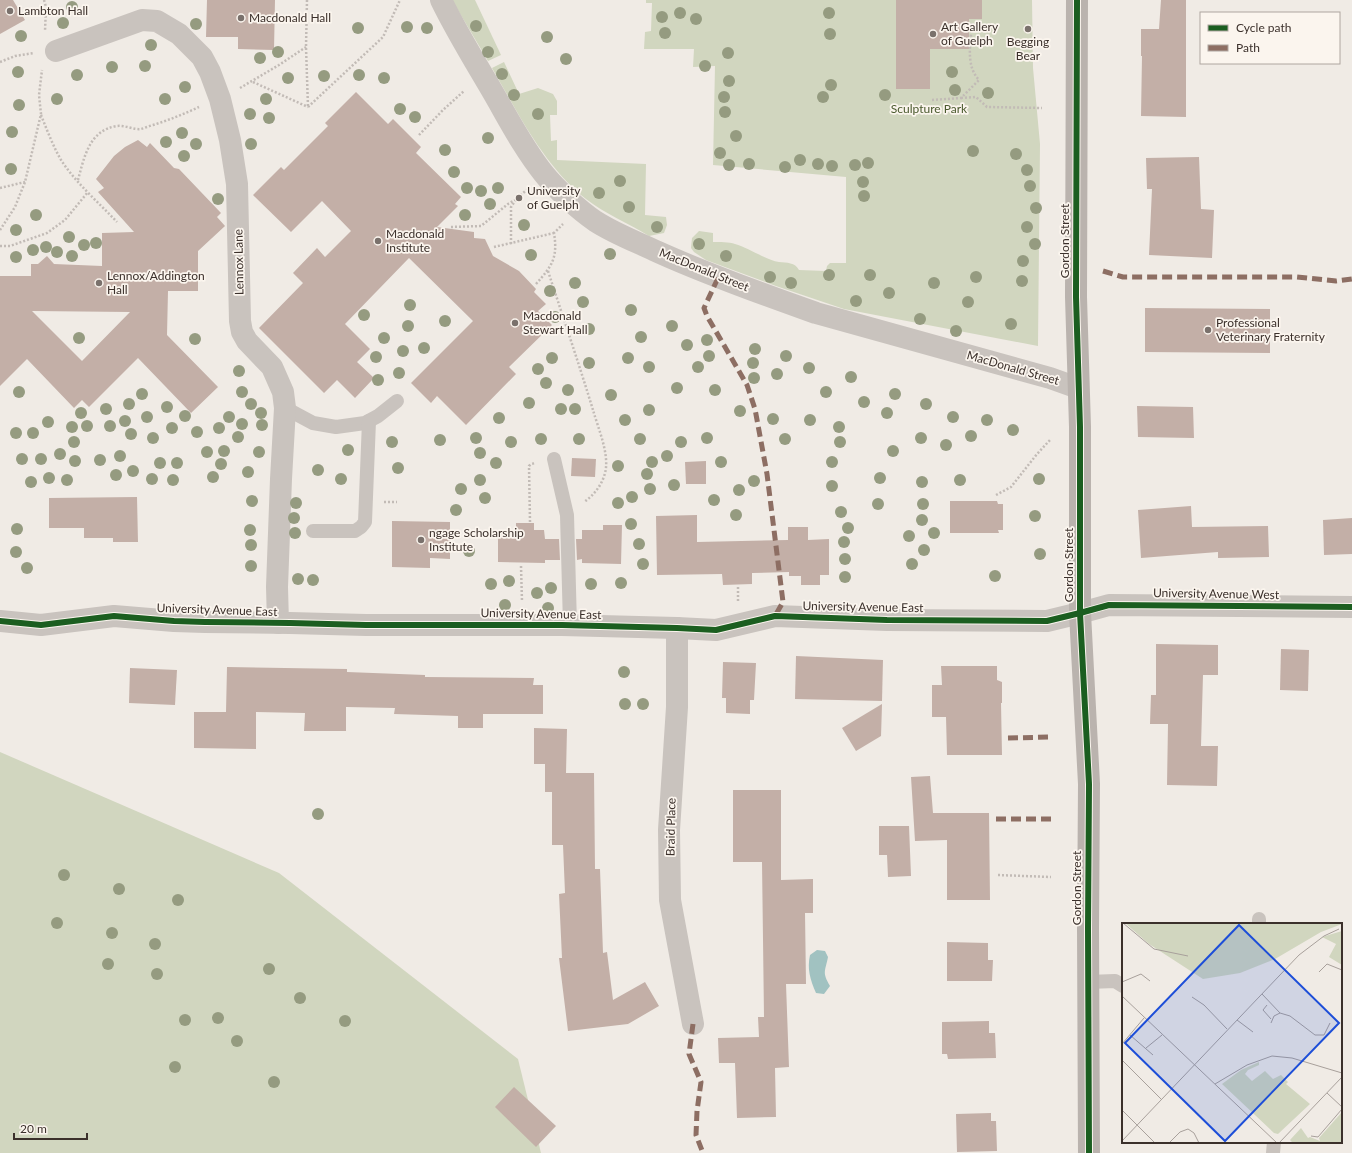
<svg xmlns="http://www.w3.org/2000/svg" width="1352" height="1153" font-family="Lato,sans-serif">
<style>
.green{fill:#d1d6bf}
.water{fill:#a1c2c1}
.building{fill:#c3afa7;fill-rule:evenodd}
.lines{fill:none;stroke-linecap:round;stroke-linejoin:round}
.path{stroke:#c2bbb6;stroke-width:2.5;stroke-dasharray:2 2;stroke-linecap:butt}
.lane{stroke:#c9c3be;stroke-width:14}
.street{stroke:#c9c3be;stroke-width:22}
.secondary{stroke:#bab3ae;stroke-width:22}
.quiet{stroke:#8d6e63;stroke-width:5;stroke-dasharray:10 5;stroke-linecap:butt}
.cycleway-casing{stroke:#fbf5ee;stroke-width:8}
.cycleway{stroke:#1b5e20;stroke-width:6}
.tree{fill:#959b80}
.poi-dot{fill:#7a716c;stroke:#fbf5ee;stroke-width:1.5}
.labels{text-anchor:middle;stroke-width:3.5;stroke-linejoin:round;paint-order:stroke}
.poi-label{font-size:12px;fill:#3b302b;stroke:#fbf5ee;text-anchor:start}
.park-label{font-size:12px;fill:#4a5a2e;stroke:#fbf5ee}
.street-label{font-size:12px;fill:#3b302b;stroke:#fbf5ee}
.inset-road{fill:none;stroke:#a8a09b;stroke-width:1}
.view{fill:#1d4ed8;fill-opacity:0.15;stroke:#1d4ed8;stroke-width:2}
.inset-edge{fill:none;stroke:#3b302b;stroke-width:2}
</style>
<rect width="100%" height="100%" fill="#f0ebe5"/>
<g class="green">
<polygon points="452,0 475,0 501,55 488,61"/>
<path d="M646 0H1032L1033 68 1040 144 1038 346 844 309 776 286 706 260 694 252 691 248 692 238 699 231 713 233V242C720 242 729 242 735 244 749 248 766 260 779 262 787 263 795 262 799 270L826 271 827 266 830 263H846V177L713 165 715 66 693 67 694 49H644L645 32 651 31 652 3H646Z"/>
<path d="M504 62 519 94 538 88 553 94 557 101V115H550L551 141 557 140V160L646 164 645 215 666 217 667 225 664 233 649 236C628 223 605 214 586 199 544 166 518 113 492 68Z"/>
<polygon points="0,752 279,873 518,1059 541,1153 0,1153"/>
</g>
<path class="water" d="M817 950 825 951 828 957C825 972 822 972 830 986L824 994 816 993C810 979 807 969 810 955Z"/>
<g class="building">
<polygon points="0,0 13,0 25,20 0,34"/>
<polygon points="207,0 275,0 274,50 238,49 238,37 206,37"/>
<polygon points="896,0 982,0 982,19 969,19 969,49 930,49 930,89 896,89"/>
<polygon points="1161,0 1186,0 1186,117 1141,116 1142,56 1141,56 1141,29 1159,29"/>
<polygon points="356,92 388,124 393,119 421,147 416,153 461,197 455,204 458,206 437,227 474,232 474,238 485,239 493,256 519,271 536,289 534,292 546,304 538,311 552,325 509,367 516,374 466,425 437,396 431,403 411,383 473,321 409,258 345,324 370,349 357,362 374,378 355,398 337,380 324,393 259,328 303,283 293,273 317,248 325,257 351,231 322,201 291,232 253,195 281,167 284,170 328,126 325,123"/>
<path d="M138 140 147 147 150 143 174 168 179 169 221 213 217 217 225 226 198 251V291H168L167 335 218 387 191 413 138 358 89 407 82 400 74 408 27 359 0 386V276H31V264H38L47 256 54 264 102 266V233L134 232 98 192 104 188 96 179 114 156 125 147ZM32 311 130 312 82 361Z"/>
<polygon points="1199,157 1201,209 1214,210 1212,258 1149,255 1152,189 1147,189 1146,158"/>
<polygon points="1145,308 1270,309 1270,353 1145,352"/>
<polygon points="1137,406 1193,407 1194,438 1138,437"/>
<polygon points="572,458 596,459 595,477 571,476"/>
<polygon points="706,461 706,484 686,484 685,462"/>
<polygon points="137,497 138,542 113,542 113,538 84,538 84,528 49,528 49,498"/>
<polygon points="950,501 997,501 998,504 1003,504 1003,530 998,530 999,533 950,533"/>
<polygon points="1191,506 1192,527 1268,526 1269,557 1218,558 1218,552 1141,558 1138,510"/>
<polygon points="697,515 697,542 788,540 788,527 808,527 808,540 829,539 829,575 820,575 820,585 801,585 801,576 789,576 789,572 752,573 752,584 723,585 722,574 657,575 656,516"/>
<polygon points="1352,518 1352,554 1324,555 1323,520"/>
<polygon points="392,521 450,522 450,559 430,558 430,568 392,567"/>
<polygon points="516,523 534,523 534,530 544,530 545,539 559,539 560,560 545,560 545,563 498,562 498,530 516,530"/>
<polygon points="603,525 622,525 621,564 582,563 582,559 577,560 576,539 582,539 582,530 603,530"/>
<polygon points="1156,644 1218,645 1218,675 1203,675 1201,746 1218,746 1217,786 1167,785 1168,724 1150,724 1151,695 1156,695"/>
<polygon points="1281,649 1309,650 1308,691 1280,690"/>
<polygon points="796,656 883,660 882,701 795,699"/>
<polygon points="723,662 756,663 754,700 750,700 750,714 726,713 726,698 722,698"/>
<polygon points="941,666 997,666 997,680 1002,682 1002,703 1001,703 1002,755 947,755 946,717 932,717 932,685 942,685"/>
<polygon points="227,667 347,669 347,672 425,675 425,677 534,678 533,685 543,685 543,714 483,714 483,728 458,728 458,716 394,714 395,708 346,707 346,731 304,731 305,713 256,712 256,749 194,748 194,712 226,712"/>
<polygon points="130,668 177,670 175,705 129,703"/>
<polygon points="882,704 881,736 856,751 842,728"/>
<polygon points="534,728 567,729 566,773 594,773 595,869 600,869 603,953 607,952 613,1000 645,982 659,1006 628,1024 568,1031 559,958 562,958 559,894 565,893 563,845 552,845 552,792 545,792 545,764 534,764"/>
<polygon points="930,776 933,813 989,813 990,900 947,900 947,840 915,841 911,777"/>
<polygon points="733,790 781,790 781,880 813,879 813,913 805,913 806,984 786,984 789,1067 775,1068 776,1117 737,1118 735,1063 719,1063 718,1038 759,1037 758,1017 764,1017 762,862 733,862"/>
<polygon points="879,826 909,826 911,876 888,877 887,855 879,855"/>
<polygon points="947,942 988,943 988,960 993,960 992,981 947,981"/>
<polygon points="989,1021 989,1033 995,1033 996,1058 948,1059 947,1054 942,1054 942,1022"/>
<polygon points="514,1087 556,1126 536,1147 495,1107"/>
<polygon points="991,1113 991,1121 996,1121 997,1151 957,1152 956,1114"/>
</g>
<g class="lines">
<g class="path">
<polyline points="44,0 46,7 45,31"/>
<polyline points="307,0 306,47 308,107"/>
<polyline points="0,62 15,56 34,53"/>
<polyline points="253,82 308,107"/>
<polyline points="240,88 279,65 306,47"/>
<polyline points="961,98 976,97 987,107 1042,108"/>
<path d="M932 100 961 98 979 80C965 65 971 42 972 23"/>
<polyline points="308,107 383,37 400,0"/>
<path d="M41 115C47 130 53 146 61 160 76 183 98 202 117 222"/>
<polyline points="419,135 443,110 464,91"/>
<path d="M78 180C84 158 89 130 117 126 125 125 134 130 141 129 145 128 149 126 153 125 169 120 184 114 199 107"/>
<polyline points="0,188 25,182"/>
<polyline points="451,227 481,226 508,204 515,200"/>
<polyline points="0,230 15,207 25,182 41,114 39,95 42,70"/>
<polyline points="511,244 511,207 517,198 528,189"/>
<polyline points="0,246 10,246 47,233 65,220 88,192"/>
<polyline points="494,247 554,233"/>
<path d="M548 271C563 317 579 364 593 410 598 428 610 455 605 473 602 485 594 495 584 502"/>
<path d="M536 284C552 266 558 258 554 233L563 224"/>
<polyline points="996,495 1011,487 1037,454 1050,440"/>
<polyline points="384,502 397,502"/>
<polyline points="530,522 529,466 531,464 536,463"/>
<polyline points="521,566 522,601"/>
<polyline points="738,601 738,587"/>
<polyline points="998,875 1051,877"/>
</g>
<g class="lane">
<polyline points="285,408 313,423 336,427 365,423 378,416 397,401"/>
<polyline points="554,459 567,515 570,625"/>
<polyline points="313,531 355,531 361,527 365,522 369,421"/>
<polyline points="1259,924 1259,919"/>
<polyline points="1088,982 1115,981 1123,986"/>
<polyline points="1273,1153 1274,1142"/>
</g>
<g class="street">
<path d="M441 0C456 31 474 60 491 89 508 118 523 148 544 174 556 189 579 210 595 221 615 234 637 242 658 252 709 275 762 294 816 313L1050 378 1078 388"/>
<polyline points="56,51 142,20 157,21 179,34 202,57 210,72 220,99 230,140 237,184 240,321 242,332 247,341 272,367 283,392 285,408 281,479 277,587 278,623"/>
<polyline points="0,621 41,625 114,616 174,621 205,622 290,623 366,625 562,625 677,628 716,630 775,616 887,620 1047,621 1080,613 1109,605 1352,607"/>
<polyline points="677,628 677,707 669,830 670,900 693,1024"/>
</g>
<polyline class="secondary" points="1077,0 1076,297 1080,427 1080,613 1089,784 1088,928 1089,1153"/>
<g class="quiet">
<polyline points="1103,271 1123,277 1297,277 1336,281 1352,279"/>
<polyline points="718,278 704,308 707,316 747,385 755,409 767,474 783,602 775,616"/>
<polyline points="1008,738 1051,737"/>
<polyline points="996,819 1051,819"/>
<polyline points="693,1024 689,1054 701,1082 697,1111 696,1135 703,1153"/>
</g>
<defs>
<g id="cycleway">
<polyline points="1077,0 1076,297 1080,427 1080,613 1089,784 1088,928 1089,1153"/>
<polyline points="0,621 41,625 114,616 174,621 205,622 290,623 366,625 562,625 677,628 716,630 775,616 887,620 1047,621 1080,613 1109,605 1352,607"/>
</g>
</defs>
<use href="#cycleway" class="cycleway-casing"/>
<use href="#cycleway" class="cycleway"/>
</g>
<g class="tree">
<circle cx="72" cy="7" r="6"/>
<circle cx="680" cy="13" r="6"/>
<circle cx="829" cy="13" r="6"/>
<circle cx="662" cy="17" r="6"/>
<circle cx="696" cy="19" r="6"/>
<circle cx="63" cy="23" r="6"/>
<circle cx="196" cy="24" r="6"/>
<circle cx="476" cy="26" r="6"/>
<circle cx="407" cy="27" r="6"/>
<circle cx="358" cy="28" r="6"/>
<circle cx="427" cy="28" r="6"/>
<circle cx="665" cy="33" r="6"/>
<circle cx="830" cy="34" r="6"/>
<circle cx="21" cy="36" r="6"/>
<circle cx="547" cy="37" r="6"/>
<circle cx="151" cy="45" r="6"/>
<circle cx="278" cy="52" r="6"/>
<circle cx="488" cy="52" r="6"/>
<circle cx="728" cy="53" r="6"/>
<circle cx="260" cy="58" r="6"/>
<circle cx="566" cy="59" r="6"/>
<circle cx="145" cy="66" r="6"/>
<circle cx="705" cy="66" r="6"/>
<circle cx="112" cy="67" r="6"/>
<circle cx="18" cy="72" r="6"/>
<circle cx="952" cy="72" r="6"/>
<circle cx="502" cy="74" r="6"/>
<circle cx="77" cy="75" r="6"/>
<circle cx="359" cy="75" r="6"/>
<circle cx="324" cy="76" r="6"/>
<circle cx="288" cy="78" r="6"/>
<circle cx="384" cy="78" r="6"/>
<circle cx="729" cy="81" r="6"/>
<circle cx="831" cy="85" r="6"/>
<circle cx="185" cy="87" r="6"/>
<circle cx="955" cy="90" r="6"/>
<circle cx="988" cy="93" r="6"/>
<circle cx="514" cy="95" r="6"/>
<circle cx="885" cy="95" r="6"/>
<circle cx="724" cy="97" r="6"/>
<circle cx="823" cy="97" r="6"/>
<circle cx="57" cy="99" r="6"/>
<circle cx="165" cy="99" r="6"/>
<circle cx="266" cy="99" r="6"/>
<circle cx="19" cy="105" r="6"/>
<circle cx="400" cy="109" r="6"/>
<circle cx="725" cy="112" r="6"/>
<circle cx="250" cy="114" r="6"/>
<circle cx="538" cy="114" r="6"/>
<circle cx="415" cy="117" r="6"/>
<circle cx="269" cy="118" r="6"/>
<circle cx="12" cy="132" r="6"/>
<circle cx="182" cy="133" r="6"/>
<circle cx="736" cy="136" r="6"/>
<circle cx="488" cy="138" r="6"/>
<circle cx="166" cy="142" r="6"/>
<circle cx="196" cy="144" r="6"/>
<circle cx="251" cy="144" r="6"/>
<circle cx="445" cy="150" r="6"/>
<circle cx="973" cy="151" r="6"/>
<circle cx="720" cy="153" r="6"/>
<circle cx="1016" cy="154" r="6"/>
<circle cx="184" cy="156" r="6"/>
<circle cx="800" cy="160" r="6"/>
<circle cx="868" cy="163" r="6"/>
<circle cx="749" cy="164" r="6"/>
<circle cx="818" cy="164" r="6"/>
<circle cx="729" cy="165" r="6"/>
<circle cx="855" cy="165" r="6"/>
<circle cx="832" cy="166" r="6"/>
<circle cx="785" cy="167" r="6"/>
<circle cx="11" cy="169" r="6"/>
<circle cx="1027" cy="170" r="6"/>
<circle cx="454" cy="172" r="6"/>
<circle cx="620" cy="181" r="6"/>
<circle cx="863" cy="182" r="6"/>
<circle cx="1030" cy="186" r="6"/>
<circle cx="467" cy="188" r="6"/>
<circle cx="498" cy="188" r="6"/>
<circle cx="481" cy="191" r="6"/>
<circle cx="599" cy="193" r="6"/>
<circle cx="864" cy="196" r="6"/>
<circle cx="218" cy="199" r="6"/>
<circle cx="490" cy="204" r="6"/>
<circle cx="629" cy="207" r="6"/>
<circle cx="1036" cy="208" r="6"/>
<circle cx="36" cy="215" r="6"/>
<circle cx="465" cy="215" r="6"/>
<circle cx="524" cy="225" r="6"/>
<circle cx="657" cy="227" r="6"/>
<circle cx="1027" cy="227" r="6"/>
<circle cx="16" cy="230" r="6"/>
<circle cx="69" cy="237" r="6"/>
<circle cx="96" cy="243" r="6"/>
<circle cx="699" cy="244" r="6"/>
<circle cx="1035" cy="244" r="6"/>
<circle cx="84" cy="245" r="6"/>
<circle cx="46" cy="247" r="6"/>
<circle cx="33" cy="250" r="6"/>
<circle cx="57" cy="252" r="6"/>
<circle cx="610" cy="254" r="6"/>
<circle cx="531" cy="255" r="6"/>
<circle cx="72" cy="256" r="6"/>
<circle cx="726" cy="256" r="6"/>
<circle cx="16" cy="257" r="6"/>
<circle cx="1023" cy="261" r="6"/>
<circle cx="829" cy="275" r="6"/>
<circle cx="870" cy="275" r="6"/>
<circle cx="770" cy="277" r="6"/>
<circle cx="976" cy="277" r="6"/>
<circle cx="1022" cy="281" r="6"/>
<circle cx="575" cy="283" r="6"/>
<circle cx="791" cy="283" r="6"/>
<circle cx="934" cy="283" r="6"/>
<circle cx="550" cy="291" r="6"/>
<circle cx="889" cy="293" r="6"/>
<circle cx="856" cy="301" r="6"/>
<circle cx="583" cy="302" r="6"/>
<circle cx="968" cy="302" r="6"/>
<circle cx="410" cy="305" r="6"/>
<circle cx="631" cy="310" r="6"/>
<circle cx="364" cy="315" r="6"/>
<circle cx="555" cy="317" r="6"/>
<circle cx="920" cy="319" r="6"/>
<circle cx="445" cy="321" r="6"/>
<circle cx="1011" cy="324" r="6"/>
<circle cx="408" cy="326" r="6"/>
<circle cx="672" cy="326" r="6"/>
<circle cx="589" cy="329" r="6"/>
<circle cx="956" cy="331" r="6"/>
<circle cx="641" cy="337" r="6"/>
<circle cx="79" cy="338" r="6"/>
<circle cx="384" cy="338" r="6"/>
<circle cx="195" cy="339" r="6"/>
<circle cx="707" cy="340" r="6"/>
<circle cx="687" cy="345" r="6"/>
<circle cx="424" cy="348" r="6"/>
<circle cx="755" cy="349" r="6"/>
<circle cx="403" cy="351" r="6"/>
<circle cx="709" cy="356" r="6"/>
<circle cx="786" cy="356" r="6"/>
<circle cx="376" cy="357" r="6"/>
<circle cx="552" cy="358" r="6"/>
<circle cx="628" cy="358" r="6"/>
<circle cx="589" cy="363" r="6"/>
<circle cx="753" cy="363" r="6"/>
<circle cx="649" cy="367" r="6"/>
<circle cx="698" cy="367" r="6"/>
<circle cx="809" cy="368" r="6"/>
<circle cx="538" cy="369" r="6"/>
<circle cx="239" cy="371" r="6"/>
<circle cx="399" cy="373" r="6"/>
<circle cx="777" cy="374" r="6"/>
<circle cx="851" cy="377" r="6"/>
<circle cx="754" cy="378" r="6"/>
<circle cx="378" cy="380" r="6"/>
<circle cx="546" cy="383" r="6"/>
<circle cx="677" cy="388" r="6"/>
<circle cx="568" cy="390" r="6"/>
<circle cx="715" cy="390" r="6"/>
<circle cx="19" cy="392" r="6"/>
<circle cx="242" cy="392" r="6"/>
<circle cx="826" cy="392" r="6"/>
<circle cx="142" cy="394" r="6"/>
<circle cx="895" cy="394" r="6"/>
<circle cx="611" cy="395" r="6"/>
<circle cx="864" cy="402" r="6"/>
<circle cx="529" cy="403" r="6"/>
<circle cx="129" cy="404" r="6"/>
<circle cx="251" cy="404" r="6"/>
<circle cx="926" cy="404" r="6"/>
<circle cx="167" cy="407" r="6"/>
<circle cx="106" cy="409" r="6"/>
<circle cx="561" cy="409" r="6"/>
<circle cx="575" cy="409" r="6"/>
<circle cx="649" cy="410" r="6"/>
<circle cx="740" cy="411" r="6"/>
<circle cx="81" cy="413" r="6"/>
<circle cx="261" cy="413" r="6"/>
<circle cx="887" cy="413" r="6"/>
<circle cx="185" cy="416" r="6"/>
<circle cx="147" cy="417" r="6"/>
<circle cx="229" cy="417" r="6"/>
<circle cx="953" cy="417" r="6"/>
<circle cx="499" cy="418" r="6"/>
<circle cx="773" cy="419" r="6"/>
<circle cx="625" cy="420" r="6"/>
<circle cx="810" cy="420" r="6"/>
<circle cx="987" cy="420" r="6"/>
<circle cx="125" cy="421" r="6"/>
<circle cx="48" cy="422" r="6"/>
<circle cx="242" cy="424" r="6"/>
<circle cx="262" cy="425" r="6"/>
<circle cx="87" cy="426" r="6"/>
<circle cx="110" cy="426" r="6"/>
<circle cx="72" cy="427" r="6"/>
<circle cx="839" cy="427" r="6"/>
<circle cx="172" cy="428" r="6"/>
<circle cx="219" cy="428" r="6"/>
<circle cx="1013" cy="430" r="6"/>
<circle cx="197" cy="432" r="6"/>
<circle cx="16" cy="433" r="6"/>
<circle cx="33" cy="433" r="6"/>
<circle cx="131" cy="434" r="6"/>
<circle cx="971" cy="436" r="6"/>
<circle cx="238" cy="437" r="6"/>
<circle cx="153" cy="438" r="6"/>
<circle cx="476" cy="438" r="6"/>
<circle cx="707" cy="438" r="6"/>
<circle cx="921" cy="438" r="6"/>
<circle cx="541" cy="439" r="6"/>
<circle cx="579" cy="439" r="6"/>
<circle cx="640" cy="439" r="6"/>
<circle cx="785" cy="439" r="6"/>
<circle cx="440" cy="440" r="6"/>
<circle cx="74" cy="442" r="6"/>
<circle cx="392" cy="442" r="6"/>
<circle cx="511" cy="442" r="6"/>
<circle cx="681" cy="442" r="6"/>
<circle cx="840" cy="442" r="6"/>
<circle cx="946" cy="445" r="6"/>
<circle cx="348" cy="450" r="6"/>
<circle cx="224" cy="451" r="6"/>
<circle cx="893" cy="451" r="6"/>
<circle cx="207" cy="452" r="6"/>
<circle cx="259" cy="452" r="6"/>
<circle cx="480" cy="453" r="6"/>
<circle cx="60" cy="454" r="6"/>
<circle cx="120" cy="456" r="6"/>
<circle cx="667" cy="456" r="6"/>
<circle cx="22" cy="459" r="6"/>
<circle cx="41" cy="459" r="6"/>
<circle cx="100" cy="460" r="6"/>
<circle cx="75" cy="461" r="6"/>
<circle cx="652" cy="462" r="6"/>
<circle cx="721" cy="462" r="6"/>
<circle cx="832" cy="462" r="6"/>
<circle cx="160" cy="463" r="6"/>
<circle cx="177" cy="463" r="6"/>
<circle cx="496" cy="463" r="6"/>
<circle cx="221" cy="464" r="6"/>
<circle cx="618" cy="466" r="6"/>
<circle cx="398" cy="468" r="6"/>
<circle cx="318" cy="470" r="6"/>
<circle cx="133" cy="471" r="6"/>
<circle cx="248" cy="472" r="6"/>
<circle cx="647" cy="474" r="6"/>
<circle cx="116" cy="475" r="6"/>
<circle cx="213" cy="477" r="6"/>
<circle cx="49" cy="478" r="6"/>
<circle cx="880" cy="478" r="6"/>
<circle cx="152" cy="479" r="6"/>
<circle cx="341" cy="479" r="6"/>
<circle cx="1039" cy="479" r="6"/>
<circle cx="67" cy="480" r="6"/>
<circle cx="173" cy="480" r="6"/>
<circle cx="480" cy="480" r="6"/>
<circle cx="960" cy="480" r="6"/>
<circle cx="754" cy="481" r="6"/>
<circle cx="31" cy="482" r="6"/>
<circle cx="922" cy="482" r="6"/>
<circle cx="674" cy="485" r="6"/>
<circle cx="832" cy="486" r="6"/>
<circle cx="461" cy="489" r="6"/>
<circle cx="650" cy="489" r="6"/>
<circle cx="739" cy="490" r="6"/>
<circle cx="632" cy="497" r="6"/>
<circle cx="485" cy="498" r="6"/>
<circle cx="714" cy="500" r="6"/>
<circle cx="252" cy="501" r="6"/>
<circle cx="296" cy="503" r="6"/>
<circle cx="618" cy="503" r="6"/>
<circle cx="878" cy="504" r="6"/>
<circle cx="923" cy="504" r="6"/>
<circle cx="456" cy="510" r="6"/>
<circle cx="841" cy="512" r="6"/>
<circle cx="736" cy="515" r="6"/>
<circle cx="1035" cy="516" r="6"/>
<circle cx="294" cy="518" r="6"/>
<circle cx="922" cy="520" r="6"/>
<circle cx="631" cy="524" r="6"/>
<circle cx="848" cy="528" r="6"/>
<circle cx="17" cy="529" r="6"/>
<circle cx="250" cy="530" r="6"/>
<circle cx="295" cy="533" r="6"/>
<circle cx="934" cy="533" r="6"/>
<circle cx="909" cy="536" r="6"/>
<circle cx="844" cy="542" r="6"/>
<circle cx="639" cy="544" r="6"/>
<circle cx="251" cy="545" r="6"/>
<circle cx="924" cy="550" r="6"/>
<circle cx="469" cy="551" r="6"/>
<circle cx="16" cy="552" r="6"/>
<circle cx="1040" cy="554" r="6"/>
<circle cx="845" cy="559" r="6"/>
<circle cx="643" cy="564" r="6"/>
<circle cx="912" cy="564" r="6"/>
<circle cx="251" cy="566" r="6"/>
<circle cx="27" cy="568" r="6"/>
<circle cx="995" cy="576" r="6"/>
<circle cx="845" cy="577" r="6"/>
<circle cx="298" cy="579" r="6"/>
<circle cx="313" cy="580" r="6"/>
<circle cx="509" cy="581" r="6"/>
<circle cx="621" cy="583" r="6"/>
<circle cx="491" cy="584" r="6"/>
<circle cx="591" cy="584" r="6"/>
<circle cx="551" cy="588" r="6"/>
<circle cx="537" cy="593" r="6"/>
<circle cx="505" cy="605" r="6"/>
<circle cx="548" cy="608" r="6"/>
<circle cx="624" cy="672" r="6"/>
<circle cx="625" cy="704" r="6"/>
<circle cx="643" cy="704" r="6"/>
<circle cx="318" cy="814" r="6"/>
<circle cx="64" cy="875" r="6"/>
<circle cx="119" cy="889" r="6"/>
<circle cx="178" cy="900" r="6"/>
<circle cx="57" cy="923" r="6"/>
<circle cx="112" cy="933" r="6"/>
<circle cx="155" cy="944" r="6"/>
<circle cx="108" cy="964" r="6"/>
<circle cx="269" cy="969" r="6"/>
<circle cx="157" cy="974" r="6"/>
<circle cx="300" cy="998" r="6"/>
<circle cx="218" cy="1018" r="6"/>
<circle cx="185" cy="1020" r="6"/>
<circle cx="345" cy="1021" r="6"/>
<circle cx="237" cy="1041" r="6"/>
<circle cx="175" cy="1067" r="6"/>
<circle cx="274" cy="1082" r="6"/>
</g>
<g class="poi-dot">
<circle cx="10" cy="11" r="4"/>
<circle cx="241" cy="18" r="4"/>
<circle cx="1028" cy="29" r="4"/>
<circle cx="933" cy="34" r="4"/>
<circle cx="519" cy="198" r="4"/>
<circle cx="378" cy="241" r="4"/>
<circle cx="99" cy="283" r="4"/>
<circle cx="515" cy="323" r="4"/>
<circle cx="1208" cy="330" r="4"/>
<circle cx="421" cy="540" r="4"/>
</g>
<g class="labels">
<g class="poi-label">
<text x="18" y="15">Lambton Hall</text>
<text x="249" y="22">Macdonald Hall</text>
<text x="941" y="31">Art Gallery<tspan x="941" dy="14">of Guelph</tspan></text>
<text x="1028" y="46" text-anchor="middle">Begging<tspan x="1028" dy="14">Bear</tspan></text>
<text x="527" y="195">University<tspan x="527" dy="14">of Guelph</tspan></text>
<text x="386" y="238">Macdonald<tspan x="386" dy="14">Institute</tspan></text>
<text x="107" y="280">Lennox/Addington<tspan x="107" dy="14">Hall</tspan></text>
<text x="523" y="320">Macdonald<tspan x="523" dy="14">Stewart Hall</tspan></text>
<text x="1216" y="327">Professional<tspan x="1216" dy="14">Veterinary Fraternity</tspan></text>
<text x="429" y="537">ngage Scholarship<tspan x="429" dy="14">Institute</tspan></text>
</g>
<g class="park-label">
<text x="929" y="113">Sculpture Park</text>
</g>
<g class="street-label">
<text transform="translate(1065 241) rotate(-90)" y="4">Gordon Street</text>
<text transform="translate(239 262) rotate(-91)" y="4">Lennox Lane</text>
<text transform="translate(704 270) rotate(22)" y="4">MacDonald Street</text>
<text transform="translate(1013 368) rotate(16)" y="4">MacDonald Street</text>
<text transform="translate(1069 565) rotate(-90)" y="4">Gordon Street</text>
<text transform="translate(1216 594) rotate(1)" y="4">University Avenue West</text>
<text transform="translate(863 607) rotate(1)" y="4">University Avenue East</text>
<text transform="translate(217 610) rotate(2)" y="4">University Avenue East</text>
<text transform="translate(541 614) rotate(1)" y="4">University Avenue East</text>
<text transform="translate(671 827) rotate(-89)" y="4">Braid Place</text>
<text transform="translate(1077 888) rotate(-90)" y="4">Gordon Street</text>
</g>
</g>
<g transform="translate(1122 923)">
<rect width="220" height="220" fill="#f0ebe5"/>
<path d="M3 0H220V1L199 9 153 36 118 50 81 56 27 21ZM220 8V42L207 34 214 21 200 14ZM137 139V142L126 147 123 151 130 158 143 148 151 156 159 152 166 159 164 161 188 181 156 211 152 210 100 161 119 147ZM220 189V220H171L168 217 179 205 186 215 188 214 198 218 197 215Z" fill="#d1d6bf"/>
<path class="inset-road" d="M1 0 32 26 66 33M197 49 205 41 220 47M0 59 19 51 28 58M140 71 158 90 168 93 193 112H202L208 100M0 73 155 220M70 74 82 82 105 106M145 82 141 87 149 96M115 97 131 109M149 100 152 93 158 90M8 112 31 132M0 121 22 95M24 125 40 112M0 137 40 177M93 161 125 142 150 133 170 135 220 150M205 170 220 184M0 187 33 220M189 213 196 214 220 186M0 218 177 32 202 13 217 6M47 220 58 209 66 206 72 210 77 220M157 220 220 154"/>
<path class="view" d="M117 2 217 100 103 218 3 120Z"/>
<rect width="220" height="220" class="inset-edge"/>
</g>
<rect x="1200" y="12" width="140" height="52" fill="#fbf5ee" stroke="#aea6a0"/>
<rect x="1208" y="25" width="20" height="6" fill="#1b5e20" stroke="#aea6a0"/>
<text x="1236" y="32" font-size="12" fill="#3b302b">Cycle path</text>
<rect x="1208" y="45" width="20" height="6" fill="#8d6e63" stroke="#aea6a0"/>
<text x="1236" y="52" font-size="12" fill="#3b302b">Path</text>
<path d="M14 1133v6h73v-6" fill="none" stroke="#3b302b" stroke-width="2"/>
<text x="20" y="1133" font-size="12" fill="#3b302b" stroke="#fbf5ee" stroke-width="3" paint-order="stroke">20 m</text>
</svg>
